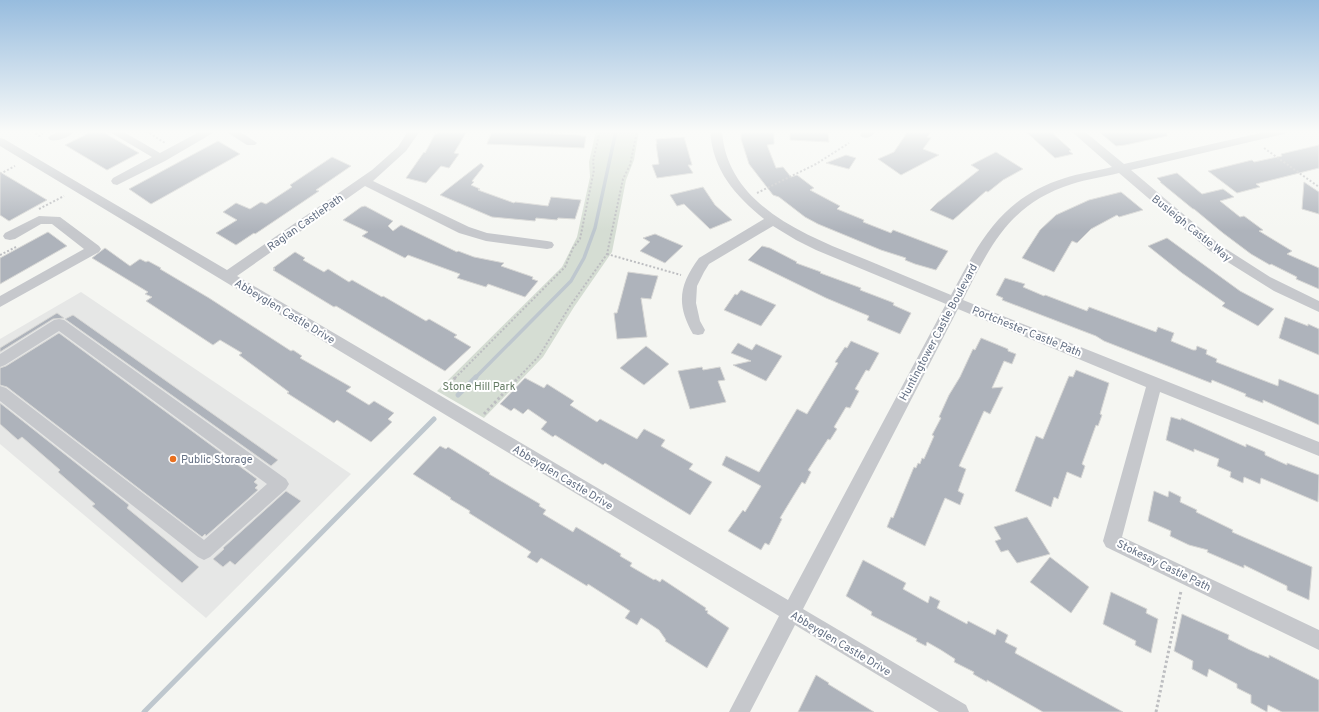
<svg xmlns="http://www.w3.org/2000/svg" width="1319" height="712" font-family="Overpass,sans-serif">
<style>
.built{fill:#e6e7e6}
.green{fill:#d5ddd3}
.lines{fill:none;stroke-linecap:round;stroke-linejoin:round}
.stream-far1{stroke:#bec7ce;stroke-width:3.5}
.stream{stroke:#bec7ce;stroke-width:5}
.building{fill:#aeb3bb;stroke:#d7d7d5}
.path-far1{stroke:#bdbec1;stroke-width:2;stroke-dasharray:2 2;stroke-linecap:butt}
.path{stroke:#bdbec1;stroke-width:3;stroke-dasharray:2.5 2.5;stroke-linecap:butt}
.minor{fill:#c6c8cc;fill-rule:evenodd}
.poi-dot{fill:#e9701f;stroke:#fff;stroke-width:1.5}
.labels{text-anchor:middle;stroke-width:4;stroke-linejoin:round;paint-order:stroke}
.street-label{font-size:11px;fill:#647084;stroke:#fff}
.park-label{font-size:11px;fill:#647b63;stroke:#fff}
.poi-label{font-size:11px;fill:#647084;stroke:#fff;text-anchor:start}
</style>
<rect width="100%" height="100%" fill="#f5f6f2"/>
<polygon class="built" points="81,292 351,474 206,618 0,444 0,339"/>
<polygon class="green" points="596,131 639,131 634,160 626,180 612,252 574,307 543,357 484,418 437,391 562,267 577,237 590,177 589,162"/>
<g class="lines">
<polyline class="stream-far1" points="475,378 571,281 584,258 595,228 616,131"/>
<g class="stream">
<polyline points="458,395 476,377"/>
<polyline points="144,712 434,419"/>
</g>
</g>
<g class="building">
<polygon points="93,131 101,131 139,153 107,170 65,145"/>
<polygon points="439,131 467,131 454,153 459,154 449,168 441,166 426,183 406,178 424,152 425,153 435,134 437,134"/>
<polygon points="492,131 581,135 581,136 586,136 584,148 487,144"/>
<polygon points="741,131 774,131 774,144 767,145 776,168 783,167 791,177 797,175 814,188 810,190 840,206 837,209 864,220 863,222 891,233 893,230 948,251 936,270 915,264 905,260 906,258 881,250 818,224 805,217 779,197 773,195 749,164 741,139"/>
<polygon points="790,131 828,131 829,142 790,140"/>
<polygon points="908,131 932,131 927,137 931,138 923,149 939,155 901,175 878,159 894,152"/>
<polygon points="1025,131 1050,131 1071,150 1069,151 1073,154 1055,158"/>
<polygon points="1098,131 1167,131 1167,136 1125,145 1116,146"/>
<polygon points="684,137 692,165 688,165 693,173 657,178 652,165 659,164 656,144 657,144 656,139"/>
<polygon points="218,141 240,154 151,204 129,189"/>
<polygon points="1319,145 1319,168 1256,184 1260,187 1237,193 1208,171 1252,160 1254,162 1282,156 1281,154"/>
<polygon points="996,152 1023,169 1003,180 988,192 986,191 953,220 930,210 937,203 979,170 971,165"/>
<polygon points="846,155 856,158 849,169 826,163"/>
<polygon points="332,157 351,166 316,190 319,191 255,234 254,233 236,245 216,233 237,220 223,212 236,203 250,209 261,202 266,204 292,187 290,185"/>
<polygon points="481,163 484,166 472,181 474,182 471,185 480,189 478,190 514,203 515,202 548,206 551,197 581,200 575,219 558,218 557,220 536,218 535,221 492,217 440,195"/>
<polygon points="0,172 47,200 9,221 0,215"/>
<polygon points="1177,173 1202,194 1223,189 1234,197 1220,201 1240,217 1244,216 1263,230 1259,231 1292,251 1287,254 1319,268 1319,289 1296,279 1297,277 1271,264 1270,265 1251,254 1223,233 1194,209 1193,209 1160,182 1161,182 1157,178"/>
<polygon points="1304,182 1319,192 1319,214 1302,209"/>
<polygon points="703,187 715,205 732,220 710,229 684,204 677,206 670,195"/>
<polygon points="1121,192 1143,210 1119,217 1117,215 1091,229 1077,243 1072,241 1054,272 1022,258 1040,230 1056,215 1089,200"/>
<polygon points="365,206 393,221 388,226 393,231 401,225 457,252 458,251 474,257 504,263 501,266 533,277 532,279 538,281 525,297 488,284 486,287 457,278 460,274 408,255 405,258 362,236 368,232 343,220 361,207"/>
<polygon points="48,232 67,246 0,284 0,258"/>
<polygon points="655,234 683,246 665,263 640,251 650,242 643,238"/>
<polygon points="1167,238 1240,291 1274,309 1258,326 1222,306 1225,303 1182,273 1148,246"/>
<polygon points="762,246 770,248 797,262 796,263 821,272 820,273 861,288 860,290 894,303 893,305 911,313 900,334 867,320 869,316 826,298 748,260"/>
<polygon points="105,248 130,266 140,259 146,262 148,261 161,268 160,269 209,298 291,351 293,350 302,356 300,358 351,387 346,391 369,405 374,401 394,413 388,419 392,422 371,442 337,420 334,423 287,393 289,392 239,355 242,353 220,340 213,345 146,301 152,297 145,294 148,292 92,258"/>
<polygon points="295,252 305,258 303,260 324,272 328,269 349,282 352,280 382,297 383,296 426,321 429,319 457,335 454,337 471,347 445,371 336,306 334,307 273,270 275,269 273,268"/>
<polygon points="628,272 658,276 651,299 641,298 647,337 617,339 614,313 617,313"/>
<polygon points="1005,278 1025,284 1023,287 1044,296 1045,295 1087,311 1089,307 1156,332 1158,327 1174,333 1171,341 1193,350 1196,350 1197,346 1207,350 1206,354 1217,359 1216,362 1278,386 1279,379 1319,395 1319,425 1263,400 1263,403 1245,396 1246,394 1212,380 1211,383 1104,341 1096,336 1002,300 1003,298 996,295"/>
<polygon points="741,290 776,305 761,326 724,310 735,294 737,295"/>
<polygon points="57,313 64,318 53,319 0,352 0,348"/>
<polygon points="73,315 278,460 271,466 65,319"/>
<polygon points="1285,317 1308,326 1308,324 1319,329 1319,355 1279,338"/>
<polygon points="59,333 257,479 254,482 258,485 255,488 258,490 206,536 205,534 202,537 7,387 0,385 0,368 6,366"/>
<polygon points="981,338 1008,349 1008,351 1016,354 1012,364 1004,361 992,388 1003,387 990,414 984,411 959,466 966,469 958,491 964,494 960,505 945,498 925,546 887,527 891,517 893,518 914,467 916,468 918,463 920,464 922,458 924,459 934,436 932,435 941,418 939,417 949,395 960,377 973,349 975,350"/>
<polygon points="851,341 879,353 869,371 866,370 855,389 859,391 850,408 846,407 834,427 837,429 830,440 828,439 808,470 811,472 805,484 802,482 794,495 780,518 782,519 769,545 765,543 761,550 728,531 743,510 745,512 761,486 722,465 726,456 759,472 797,409 807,414 838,363 835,362 845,347 847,348"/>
<polygon points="738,343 752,350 756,344 782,356 766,381 733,365 751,361 731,353"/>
<polygon points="646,346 669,364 644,385 620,368"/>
<polygon points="702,367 703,370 720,367 725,380 718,381 726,402 690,409 678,371"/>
<polygon points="1076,370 1109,383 1100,414 1102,415 1098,426 1096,425 1082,464 1085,466 1081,478 1067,472 1058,499 1054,497 1051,507 1015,491 1036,436 1043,439 1069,376 1073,377"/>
<polygon points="525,378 544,388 547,384 574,401 570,405 597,422 600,419 637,439 644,429 665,440 661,446 693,464 689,469 712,482 690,515 605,463 603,465 555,435 553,437 541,429 547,422 528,409 523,414 514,408 511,411 500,404"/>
<polygon points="0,403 129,505 127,508 199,567 182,583 92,506 95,504 58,472 60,470 22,437 18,440 0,424"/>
<polygon points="1171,417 1181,420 1181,418 1246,447 1246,444 1265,452 1265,455 1287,465 1287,463 1319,475 1318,502 1261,478 1260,484 1244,477 1243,483 1230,477 1231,472 1217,466 1219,459 1194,449 1194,452 1166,440"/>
<polygon points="440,446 446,449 448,447 490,473 489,474 540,504 539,506 546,510 543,514 573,532 576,527 621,554 620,556 632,563 630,566 654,580 655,579 660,582 662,579 706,608 705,610 708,611 707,613 729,628 707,668 665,641 666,640 659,630 641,618 637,625 625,618 630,611 588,584 587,586 541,558 537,563 527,557 531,552 469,513 470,511 450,499 451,498 413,474"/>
<polygon points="286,491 301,501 235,565 230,561 223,567 213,559 224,549 223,548"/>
<polygon points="1154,491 1168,497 1169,491 1181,497 1180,502 1197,510 1196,512 1233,530 1232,532 1312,567 1309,600 1287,590 1287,586 1244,565 1244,568 1207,552 1208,550 1189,545 1170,536 1171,531 1148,521"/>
<polygon points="1027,517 1050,554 1017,563 1008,550 1001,552 995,541 1001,539 994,527"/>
<polygon points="1050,557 1089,587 1071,613 1030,582"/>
<polygon points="863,560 906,583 903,589 928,603 930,596 940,601 937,608 967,624 968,621 995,635 997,629 1008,635 1005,642 1017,648 1015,653 1123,712 1043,712 987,680 987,682 973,674 974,672 954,662 955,659 941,650 927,642 926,646 916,641 917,639 871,615 872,612 846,596"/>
<polygon points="1111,592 1147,609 1146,613 1158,619 1151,653 1135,645 1136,641 1103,624"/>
<polygon points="1182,614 1229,635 1228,639 1250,650 1269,658 1269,655 1319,680 1319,712 1282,712 1268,705 1267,712 1251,703 1251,695 1237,688 1237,684 1209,669 1207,677 1192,669 1193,661 1174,651"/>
<polygon points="816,675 829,683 828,684 874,712 798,712"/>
</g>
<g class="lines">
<g class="path-far1">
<polyline points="32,131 39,136 43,134"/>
<polyline points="146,131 165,143"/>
<polyline points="1264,148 1319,187"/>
<polyline points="0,174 15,166"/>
<polyline points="757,193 816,164 849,143"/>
<polyline points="39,209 64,196"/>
<polyline points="607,254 681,275"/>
<polyline points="0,255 16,247"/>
<polyline points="455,378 565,267 573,248 580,239 594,170 593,161 600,131"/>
<polyline points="518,378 539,356 570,306 607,254 623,179 630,165 637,131"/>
</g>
<g class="path">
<polyline points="443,390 456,377"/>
<polyline points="484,414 519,377"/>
<polyline points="1156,712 1181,591"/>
</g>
<g class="minor">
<path d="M60 131H75C70 137 57 142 50 140L48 138 50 136Z"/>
<polygon points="108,131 122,131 160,153 201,131 215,131 213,133 165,161 117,185 113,184 111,181 113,178 152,157"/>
<polygon points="225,131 239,131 257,143 255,145 247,145"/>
<path d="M408 131H420L406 151 373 181 469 227 487 233 547 241 552 242 554 245 552 248 547 249 486 241 459 233 365 186 237 276 788 600 946 304 816 250 796 240 773 226 709 264 704 272 697 286 696 303 700 321 705 330 703 334 698 335 693 334C676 304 679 285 699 258L764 219C735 195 713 171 710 131H722C727 206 807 236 867 260 895 272 923 283 951 295 980 241 1001 198 1065 178 1080 173 1096 171 1112 167L1071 131H1084L1124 164 1269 131H1290L1284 134 1131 170 1220 245 1270 277 1319 301V312L1274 291 1210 251 1119 173C1103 177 1087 179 1072 184 1009 204 990 246 963 300L1319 442V456L1160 392 1122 537 1319 630V650L1106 547 1103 541 1146 387 958 309 803 609 966 705 969 712H939L795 625 750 712H729L779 616 0 146V138L4 139 227 270 372 170 398 147Z"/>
<path d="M864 131H876C872 136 869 139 862 137L860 135Z"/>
<polygon points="39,216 60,217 99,246 101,249 99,252 0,307 0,296 84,249 52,224 41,224 15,239 10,240 5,239 3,236 5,233"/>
<polygon points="59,319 64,320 286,479 289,484 286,489 210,557 204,560 198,557 0,401 0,386 6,388 204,540 267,484 59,331 5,365 0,367 0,354 54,320"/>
</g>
</g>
<linearGradient id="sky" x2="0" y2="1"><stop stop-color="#97bcde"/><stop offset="0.57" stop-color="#fafbf9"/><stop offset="1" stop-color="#fafbf9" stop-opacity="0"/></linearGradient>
<rect width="1319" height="231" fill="url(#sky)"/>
<circle class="poi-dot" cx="173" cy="459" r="4"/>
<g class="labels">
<g class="street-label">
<text transform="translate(305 222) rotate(-35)" y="4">Raglan CastlePath</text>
<text transform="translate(1192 228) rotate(39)" y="4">Busleigh Castle Way</text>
<text transform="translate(285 311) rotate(31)" y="4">Abbeyglen Castle Drive</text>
<text transform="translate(1027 331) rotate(22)" y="4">Portchester Castle Path</text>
<text transform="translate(938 332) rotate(-62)" y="4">Huntingtower Castle Boulevard</text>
<text transform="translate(563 477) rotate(31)" y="4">Abbeyglen Castle Drive</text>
<text transform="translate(1164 565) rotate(26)" y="4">Stokesay Castle Path</text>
<text transform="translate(841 643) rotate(31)" y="4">Abbeyglen Castle Drive</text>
</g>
<g class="park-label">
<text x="479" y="390">Stone Hill Park</text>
</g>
<g class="poi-label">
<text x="181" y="463">Public Storage</text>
</g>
</g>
</svg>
